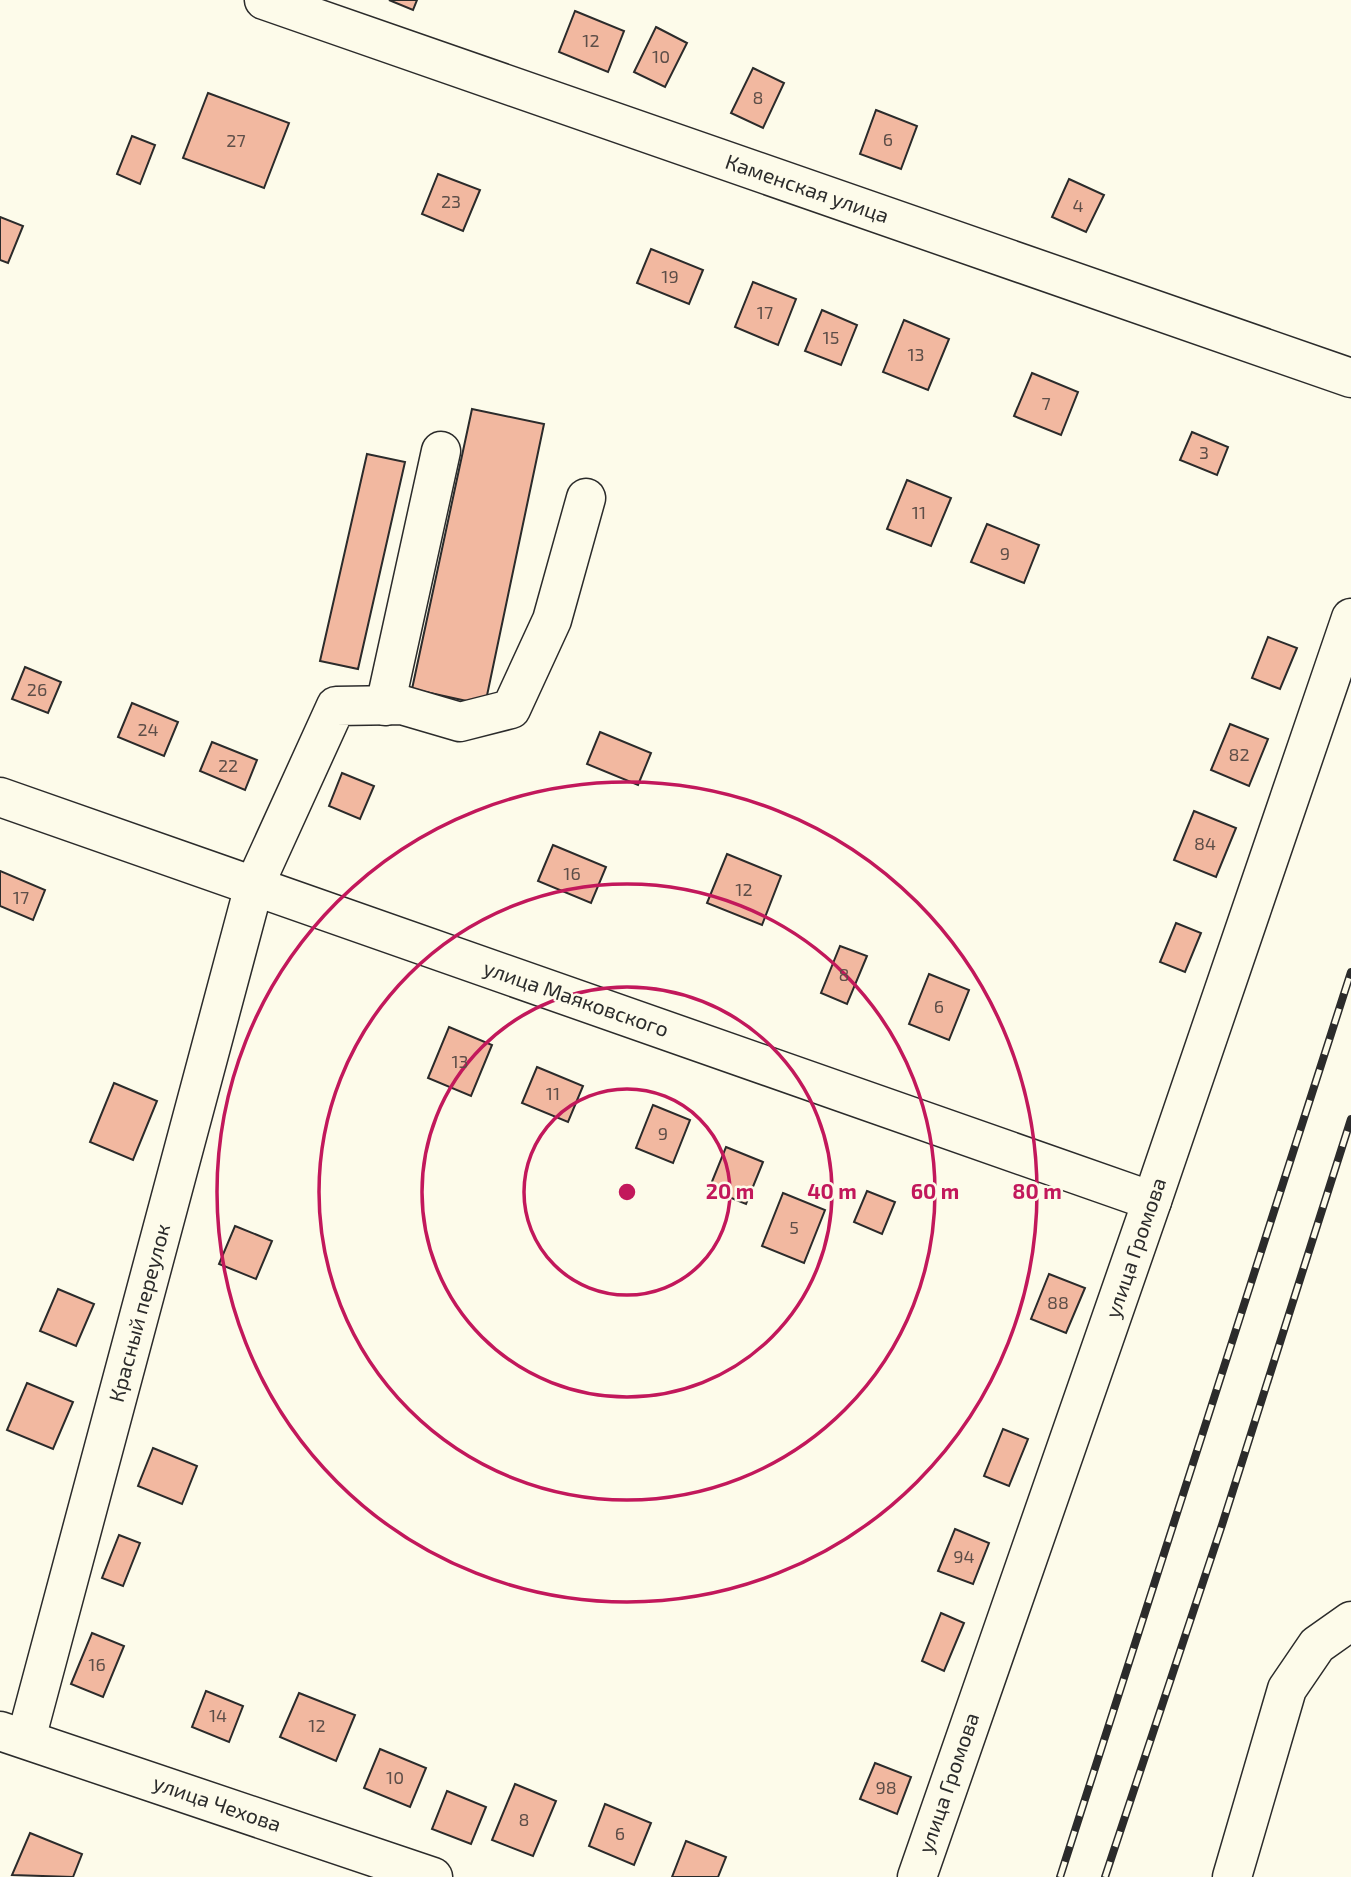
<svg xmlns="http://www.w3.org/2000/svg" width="1351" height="1877" font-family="'Exo 2',sans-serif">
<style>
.building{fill:#f2b8a0;stroke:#2b2b2b;stroke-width:2}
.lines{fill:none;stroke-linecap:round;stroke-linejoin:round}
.minor-casing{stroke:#2b2b2b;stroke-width:41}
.minor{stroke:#fdfbea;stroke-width:38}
.rail-casing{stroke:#2b2b2b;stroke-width:8}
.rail{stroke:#fdfbea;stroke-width:5;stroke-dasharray:16;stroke-linecap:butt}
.ring{fill:none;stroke:#c2185b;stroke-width:3.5}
.labels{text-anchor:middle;stroke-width:5;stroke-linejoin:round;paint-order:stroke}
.number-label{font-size:18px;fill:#5d4e48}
.street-label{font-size:21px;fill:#2b2b2b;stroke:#fdfbea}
.centre{fill:#c2185b;stroke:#fdfbea;stroke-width:3.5}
.ring-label{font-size:21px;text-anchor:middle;font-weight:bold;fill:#c2185b;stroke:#fdfbea;stroke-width:5;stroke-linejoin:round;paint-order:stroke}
</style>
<rect width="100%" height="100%" fill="#fdfbea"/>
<g class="building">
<polygon points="389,0 417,0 413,10"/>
<polygon points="575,11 624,31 608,72 559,52"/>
<polygon points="656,27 687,43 665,87 634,72"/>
<polygon points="753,68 784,83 763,128 731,113"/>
<polygon points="208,93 289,123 264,188 183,158"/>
<polygon points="876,110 917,126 901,169 860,154"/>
<polygon points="132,136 155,145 140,184 117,174"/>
<polygon points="438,174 480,190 463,231 422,214"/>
<polygon points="1069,179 1104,195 1086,232 1052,217"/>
<polygon points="0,217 23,226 8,263 0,260"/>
<polygon points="651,249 703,270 689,304 637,283"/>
<polygon points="753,282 796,299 778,345 735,327"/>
<polygon points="822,310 857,325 841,365 805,351"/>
<polygon points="904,320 949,339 928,390 883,372"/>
<polygon points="1032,373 1078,392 1061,435 1014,416"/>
<polygon points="472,409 544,424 485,705 412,689"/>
<polygon points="1192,432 1228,447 1217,475 1180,460"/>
<polygon points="367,454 405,462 358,669 320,661"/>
<polygon points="907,480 951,498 931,546 887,529"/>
<polygon points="987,524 1039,545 1024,583 971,562"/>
<polygon points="1268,637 1297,648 1280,689 1252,678"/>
<polygon points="25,667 61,682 48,713 12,699"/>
<polygon points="132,703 178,722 164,756 118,737"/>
<polygon points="1230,724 1268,739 1249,786 1211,770"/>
<polygon points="600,732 651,753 638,785 587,764"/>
<polygon points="212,742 257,760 245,790 200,771"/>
<polygon points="342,773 374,786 360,819 329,806"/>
<polygon points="1194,811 1236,828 1216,877 1174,860"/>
<polygon points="553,845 606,867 591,903 538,881"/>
<polygon points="727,854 781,876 762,925 707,903"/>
<polygon points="0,871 45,890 33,920 0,906"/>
<polygon points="1176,923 1201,933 1185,972 1160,962"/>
<polygon points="840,946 867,956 847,1004 821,993"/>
<polygon points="929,974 969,990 949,1040 909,1024"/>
<polygon points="449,1027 492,1045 471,1096 428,1078"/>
<polygon points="537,1067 583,1086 568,1122 522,1103"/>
<polygon points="114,1083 157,1101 133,1160 90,1142"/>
<polygon points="653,1105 690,1120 673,1163 636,1148"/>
<polygon points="726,1147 763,1162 746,1204 709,1189"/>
<polygon points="867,1191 895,1202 882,1234 854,1222"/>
<polygon points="783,1193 825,1210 804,1263 762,1246"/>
<polygon points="235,1226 272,1241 256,1279 219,1264"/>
<polygon points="1049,1274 1085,1288 1066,1333 1031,1319"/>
<polygon points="58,1289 94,1304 76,1346 40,1331"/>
<polygon points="27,1383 73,1402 53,1449 7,1430"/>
<polygon points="1003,1429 1028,1439 1009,1486 984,1476"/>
<polygon points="153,1448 197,1466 182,1504 138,1486"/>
<polygon points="955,1529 989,1543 973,1584 938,1571"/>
<polygon points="119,1535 140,1543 123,1586 102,1578"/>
<polygon points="941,1613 964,1623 944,1671 922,1661"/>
<polygon points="92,1633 124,1646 103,1697 71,1684"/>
<polygon points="206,1691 243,1706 229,1742 192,1727"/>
<polygon points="299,1693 355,1715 336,1761 280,1737"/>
<polygon points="380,1749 426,1768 410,1807 364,1788"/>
<polygon points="875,1763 911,1777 897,1814 860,1799"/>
<polygon points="515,1784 556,1801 533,1856 492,1840"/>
<polygon points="447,1791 486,1807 471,1844 432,1829"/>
<polygon points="605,1804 651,1823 634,1865 589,1846"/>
<polygon points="30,1833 82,1854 73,1877 12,1875"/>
<polygon points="686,1841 726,1857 718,1877 672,1877"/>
</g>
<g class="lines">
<defs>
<g id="minor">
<polyline points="264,0 1351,378"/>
<polyline points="385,706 441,451"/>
<polyline points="0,797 1152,1201"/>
<polyline points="0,1731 433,1877"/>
<polyline points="26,1739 254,886 336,706 402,705 460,722 511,709 552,620 586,498"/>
<polyline points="917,1877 1152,1201 1351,618"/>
<polyline points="1232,1877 1287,1689 1317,1645 1351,1621"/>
</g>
</defs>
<use href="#minor" class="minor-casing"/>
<use href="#minor" class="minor"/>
<defs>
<g id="rail">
<polyline points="1060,1877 1351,972"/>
<polyline points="1105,1877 1222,1525 1351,1119"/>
</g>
</defs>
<use href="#rail" class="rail-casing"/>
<use href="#rail" class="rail"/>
</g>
<g class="ring">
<circle cx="627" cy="1192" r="103"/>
<circle cx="627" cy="1192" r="205"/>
<circle cx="627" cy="1192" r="308"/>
<circle cx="627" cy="1192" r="410"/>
</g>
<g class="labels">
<g class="number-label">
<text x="591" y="47">12</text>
<text x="661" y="63">10</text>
<text x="758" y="104">8</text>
<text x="888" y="146">6</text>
<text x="236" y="147">27</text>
<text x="451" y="208">23</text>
<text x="1078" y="212">4</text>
<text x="670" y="283">19</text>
<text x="765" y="319">17</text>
<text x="831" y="344">15</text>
<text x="916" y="361">13</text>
<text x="1046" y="410">7</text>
<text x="1204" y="459">3</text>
<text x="919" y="519">11</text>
<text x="1005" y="560">9</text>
<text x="37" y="696">26</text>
<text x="148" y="736">24</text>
<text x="1239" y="761">82</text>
<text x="228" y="772">22</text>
<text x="1205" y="850">84</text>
<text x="572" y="880">16</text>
<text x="744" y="896">12</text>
<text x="21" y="904">17</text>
<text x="844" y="981">8</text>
<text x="939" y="1013">6</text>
<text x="460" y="1068">13</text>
<text x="553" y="1100">11</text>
<text x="663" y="1140">9</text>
<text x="794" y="1234">5</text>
<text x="1058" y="1309">88</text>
<text x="964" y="1563">94</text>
<text x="97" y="1671">16</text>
<text x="218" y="1722">14</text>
<text x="317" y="1732">12</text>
<text x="395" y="1784">10</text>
<text x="886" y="1794">98</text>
<text x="524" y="1826">8</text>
<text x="620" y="1840">6</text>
</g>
<g class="street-label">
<text transform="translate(807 189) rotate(19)" y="7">Каменская улица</text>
<text transform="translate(576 999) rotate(19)" y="7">улица Маяковского</text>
<text transform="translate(1136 1248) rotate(-71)" y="7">улица Громова</text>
<text transform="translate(140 1313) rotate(-75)" y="7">Красный переулок</text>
<text transform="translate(949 1783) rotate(-71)" y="7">улица Громова</text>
<text transform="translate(217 1804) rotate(19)" y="7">улица Чехова</text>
</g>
</g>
<circle cx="627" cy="1192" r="10" class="centre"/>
<g class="ring-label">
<text x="730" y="1199">20 m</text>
<text x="832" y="1199">40 m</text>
<text x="935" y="1199">60 m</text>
<text x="1037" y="1199">80 m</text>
</g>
</svg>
